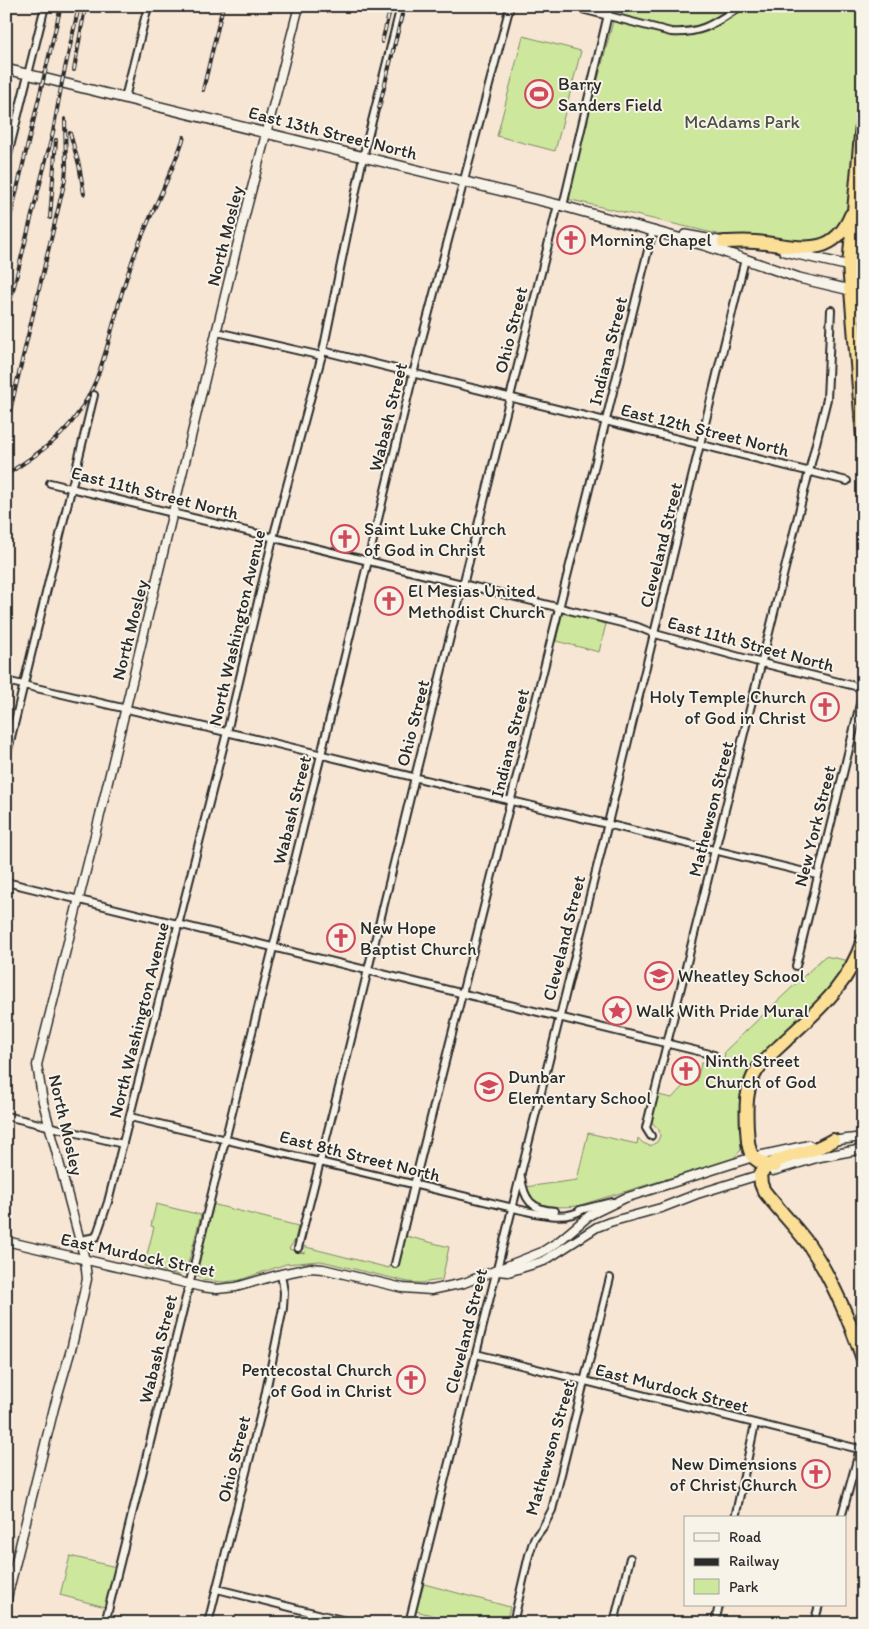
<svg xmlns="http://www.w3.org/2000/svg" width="869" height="1629" font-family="Itim,sans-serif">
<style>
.green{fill:#cde79d;stroke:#7c8964}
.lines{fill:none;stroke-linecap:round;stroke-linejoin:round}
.minor-casing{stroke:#2b2b2b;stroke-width:10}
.tertiary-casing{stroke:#2b2b2b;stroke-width:11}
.secondary-casing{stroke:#2b2b2b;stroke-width:12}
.motorway-casing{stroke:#2b2b2b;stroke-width:16}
.minor{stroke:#f7f3e8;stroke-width:6}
.tertiary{stroke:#f7f3e8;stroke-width:8}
.secondary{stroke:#f7f3e8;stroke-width:9}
.motorway{stroke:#fbdf96;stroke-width:12}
.rail-casing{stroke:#2b2b2b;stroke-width:4}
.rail{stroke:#f7f3e8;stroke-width:2;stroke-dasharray:5.5;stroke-linecap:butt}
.labels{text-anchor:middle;stroke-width:4;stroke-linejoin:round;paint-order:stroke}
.poi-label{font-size:18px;fill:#2b2b2b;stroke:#f7f3e8;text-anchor:start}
.park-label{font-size:18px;fill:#4b5142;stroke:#f7f3e8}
.street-label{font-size:18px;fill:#2b2b2b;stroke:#f7f3e8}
</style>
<rect width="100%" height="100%" fill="#f8e6d5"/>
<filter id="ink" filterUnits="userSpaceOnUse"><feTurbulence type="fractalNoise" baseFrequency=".02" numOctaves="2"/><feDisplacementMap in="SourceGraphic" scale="10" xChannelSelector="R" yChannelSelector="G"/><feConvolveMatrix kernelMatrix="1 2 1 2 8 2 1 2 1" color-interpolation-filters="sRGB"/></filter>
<g filter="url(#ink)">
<g class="green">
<polygon points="617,6 863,6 863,64 854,182 848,210 837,234 806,244 730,237 567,199"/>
<polygon points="523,36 581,51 555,151 497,136"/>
<polygon points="564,613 606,624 599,652 556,641 562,615"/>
<path d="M825 956 850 961 837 985 743 1088 740 1102 741 1150 733 1159 577 1206C557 1208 533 1208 525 1187L577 1180 588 1133 637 1144 638 1138 643 1143 650 1146 657 1142 660 1136 659 1130 651 1121 658 1095 672 1098 689 1080 697 1081 701 1063 712 1066V1063L719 1064 724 1060 725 1051Z"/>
<polygon points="156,1204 201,1215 187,1268 179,1275 144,1266 154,1227 151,1226"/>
<polygon points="212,1204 298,1226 295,1240 289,1249 304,1253 305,1250 302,1246 389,1268 390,1265 398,1268 406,1236 449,1247 442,1280 421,1283 408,1282 321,1261 286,1264 240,1280 224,1282 202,1280 196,1273"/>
<polygon points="70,1556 116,1567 105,1607 60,1595"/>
<polygon points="424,1584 510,1607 506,1623 461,1623 416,1611"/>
</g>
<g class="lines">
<defs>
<g id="minor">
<path d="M570 6 671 32C703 34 716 22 741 6"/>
<polyline points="125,98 148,6"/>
<polyline points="6,163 45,6"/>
<polyline points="563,206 610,6"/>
<polyline points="217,332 322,356"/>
<polyline points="323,351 847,481"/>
<polyline points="50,483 638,627 655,634 762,663 863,688"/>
<polyline points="6,681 273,743 817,875"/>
<polyline points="6,758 94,395"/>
<polyline points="6,882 714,1055"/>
<polyline points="796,966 863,692"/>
<polyline points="6,1116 123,1144"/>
<path d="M130 1117 526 1211C544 1215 566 1220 582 1210"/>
<polyline points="651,1136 646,1128 827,399 831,310"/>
<path d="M521 1177C524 1199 531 1210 555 1211"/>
<polyline points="580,1210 612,1202"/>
<polyline points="80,1240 96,1237 108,1202 227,732 273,538 323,351 363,157 401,6"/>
<polyline points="298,1248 344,1068 415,777 558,205"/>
<polyline points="395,1264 414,1185 584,509 653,230"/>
<polyline points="476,1354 863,1450"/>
<polyline points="735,1518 755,1424"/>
<polyline points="841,1518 860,1449"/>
<polyline points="217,1589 354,1623"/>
<polyline points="105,1623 321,755 419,350 510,6"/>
<polyline points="208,1623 264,1401 283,1308 284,1292 281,1274"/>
<polyline points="307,1623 309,1613"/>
<polyline points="409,1623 610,815 745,259"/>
<polyline points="513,1623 529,1555 534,1539 543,1527 552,1510 610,1278"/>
<polyline points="614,1623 630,1558"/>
<polyline points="715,1623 719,1605"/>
<polyline points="814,1623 819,1605"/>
</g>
<g id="tertiary">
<polyline points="831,1141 863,1137"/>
<polyline points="773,1171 820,1157 863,1149"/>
<polyline points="6,1241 202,1287 217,1289 236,1287 281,1274 310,1268 323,1269 403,1288 431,1290 464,1283 542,1252 558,1242 590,1215 625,1198 753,1157 809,1145"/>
<polyline points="498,1271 508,1272 544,1261 597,1227 610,1222 661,1208 697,1194 762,1174"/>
<polyline points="6,1602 54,1408 72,1346 87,1279 85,1260 43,1102 37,1065 100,815 237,246 299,6"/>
</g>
<g id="secondary">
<polyline points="6,69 563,206 707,246 799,278 863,293"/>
<polyline points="685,235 729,243"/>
<polyline points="784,251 863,269"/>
</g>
<g id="motorway">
<polyline points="863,113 849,265 863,438"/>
<path d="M724 242C734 242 744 241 755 242 794 245 832 262 851 215"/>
<polyline points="850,289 863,278"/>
<path d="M833 1140C826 1144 819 1148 811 1150 793 1156 773 1158 760 1174L761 1184 764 1191C778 1209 795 1226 809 1245 833 1280 849 1319 863 1359"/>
<path d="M775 1166C767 1165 757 1163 752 1155 747 1147 748 1138 747 1129 746 1108 745 1088 757 1070 765 1058 777 1049 787 1039 819 1009 849 984 863 940"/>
</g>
</defs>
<use href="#minor" class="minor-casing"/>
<use href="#tertiary" class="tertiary-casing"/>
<use href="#secondary" class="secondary-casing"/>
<use href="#motorway" class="motorway-casing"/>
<use href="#minor" class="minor"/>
<use href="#tertiary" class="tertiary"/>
<use href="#secondary" class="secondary"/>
<use href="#motorway" class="motorway"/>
<defs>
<g id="rail">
<polyline points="382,42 391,6"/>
<polyline points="74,70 85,8"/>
<polyline points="203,90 223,6"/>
<polyline points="379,108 404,6"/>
<polyline points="70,133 79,165 84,194"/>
<polyline points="50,218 56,140"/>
<polyline points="6,235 61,6"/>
<polyline points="6,318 53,132 62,82 79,6"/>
<polyline points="6,428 65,180 66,166 65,119"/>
<path d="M6 475C25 462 45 450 61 434 97 398 105 354 118 307 122 290 128 273 134 256 149 216 170 179 184 137"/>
</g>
</defs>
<use href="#rail" class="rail-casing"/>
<use href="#rail" class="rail"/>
</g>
</g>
<defs>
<symbol id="stadium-ring" viewBox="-11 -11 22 22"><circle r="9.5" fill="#f7f3e8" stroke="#d1495b" stroke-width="1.5"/><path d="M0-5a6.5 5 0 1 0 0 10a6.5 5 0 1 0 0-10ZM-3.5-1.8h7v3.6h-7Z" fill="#d1495b"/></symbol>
<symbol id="church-ring" viewBox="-11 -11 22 22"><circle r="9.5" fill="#f7f3e8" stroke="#d1495b" stroke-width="1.5"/><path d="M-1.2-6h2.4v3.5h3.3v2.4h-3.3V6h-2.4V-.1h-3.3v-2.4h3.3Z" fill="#d1495b"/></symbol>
<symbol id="school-ring" viewBox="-11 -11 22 22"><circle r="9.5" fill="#f7f3e8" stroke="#d1495b" stroke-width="1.5"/><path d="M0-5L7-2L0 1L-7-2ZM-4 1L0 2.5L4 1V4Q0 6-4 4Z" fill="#d1495b"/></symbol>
<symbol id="sight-ring" viewBox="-11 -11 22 22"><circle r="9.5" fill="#f7f3e8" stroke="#d1495b" stroke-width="1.5"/><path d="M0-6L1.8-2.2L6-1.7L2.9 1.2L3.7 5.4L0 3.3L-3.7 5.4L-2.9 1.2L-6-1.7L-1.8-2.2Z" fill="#d1495b"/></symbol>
</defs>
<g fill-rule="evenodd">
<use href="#stadium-ring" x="523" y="78" width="32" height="32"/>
<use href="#church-ring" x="555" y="224" width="32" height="32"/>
<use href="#church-ring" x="329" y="523" width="32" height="32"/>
<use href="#church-ring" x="373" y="585" width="32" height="32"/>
<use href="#church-ring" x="809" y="691" width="32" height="32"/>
<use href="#church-ring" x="325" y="922" width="32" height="32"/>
<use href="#school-ring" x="643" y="960" width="32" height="32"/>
<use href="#sight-ring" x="601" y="995" width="32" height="32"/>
<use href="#church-ring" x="670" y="1055" width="32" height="32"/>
<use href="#school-ring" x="473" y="1071" width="32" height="32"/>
<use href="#church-ring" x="395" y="1364" width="32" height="32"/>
<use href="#church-ring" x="800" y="1458" width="32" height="32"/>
</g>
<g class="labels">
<g class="poi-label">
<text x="558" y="90">Barry<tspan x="558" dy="21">Sanders Field</tspan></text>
<text x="590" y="246">Morning Chapel</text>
<text x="364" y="535">Saint Luke Church<tspan x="364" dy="21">of God in Christ</tspan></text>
<text x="408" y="597">El Mesias United<tspan x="408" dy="21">Methodist Church</tspan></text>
<text x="806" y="703" text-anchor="end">Holy Temple Church<tspan x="806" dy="21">of God in Christ</tspan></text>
<text x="360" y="934">New Hope<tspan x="360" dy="21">Baptist Church</tspan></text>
<text x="678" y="982">Wheatley School</text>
<text x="636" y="1017">Walk With Pride Mural</text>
<text x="705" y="1067">Ninth Street<tspan x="705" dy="21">Church of God</tspan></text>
<text x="508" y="1083">Dunbar<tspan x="508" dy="21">Elementary School</tspan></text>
<text x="392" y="1376" text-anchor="end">Pentecostal Church<tspan x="392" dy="21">of God in Christ</tspan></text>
<text x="797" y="1470" text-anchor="end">New Dimensions<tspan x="797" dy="21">of Christ Church</tspan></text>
</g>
<g class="park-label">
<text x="742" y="128">McAdams Park</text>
</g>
<g class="street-label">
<text transform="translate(333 133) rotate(14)" y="6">East 13th Street North</text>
<text transform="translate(225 236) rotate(-76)" y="6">North Mosley</text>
<text transform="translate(511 330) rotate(-76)" y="6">Ohio Street</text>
<text transform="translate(608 351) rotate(-76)" y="6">Indiana Street</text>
<text transform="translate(388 417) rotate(-76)" y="6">Wabash Street</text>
<text transform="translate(705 430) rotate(14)" y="6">East 12th Street North</text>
<text transform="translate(155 493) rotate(14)" y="6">East 11th Street North</text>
<text transform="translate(661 545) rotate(-76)" y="6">Cleveland Street</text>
<text transform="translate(237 628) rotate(-77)" y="6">North Washington Avenue</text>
<text transform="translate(130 630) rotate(-76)" y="6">North Mosley</text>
<text transform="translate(751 644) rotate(15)" y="6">East 11th Street North</text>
<text transform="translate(413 723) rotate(-76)" y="6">Ohio Street</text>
<text transform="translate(510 743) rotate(-76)" y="6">Indiana Street</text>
<text transform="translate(711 809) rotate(-76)" y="6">Mathewson Street</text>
<text transform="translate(292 810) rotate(-76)" y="6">Wabash Street</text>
<text transform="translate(815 826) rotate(-76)" y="6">New York Street</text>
<text transform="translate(564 938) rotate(-76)" y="6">Cleveland Street</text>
<text transform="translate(139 1020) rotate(-76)" y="6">North Washington Avenue</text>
<text transform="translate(66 1125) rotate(77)" y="6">North Mosley</text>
<text transform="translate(360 1156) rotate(14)" y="6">East 8th Street North</text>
<text transform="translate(138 1255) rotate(12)" y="6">East Murdock Street</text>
<text transform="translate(466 1331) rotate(-76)" y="6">Cleveland Street</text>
<text transform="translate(158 1349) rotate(-76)" y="6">Wabash Street</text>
<text transform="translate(672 1388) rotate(14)" y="6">East Murdock Street</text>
<text transform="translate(550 1448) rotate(-74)" y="6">Mathewson Street</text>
<text transform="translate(234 1459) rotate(-76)" y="6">Ohio Street</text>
</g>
</g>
<rect width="869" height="1629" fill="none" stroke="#f7f3e8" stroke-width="25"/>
<rect x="12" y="12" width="844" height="1604" fill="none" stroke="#2b2b2b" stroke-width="2" filter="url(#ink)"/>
<rect x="684" y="1516" width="162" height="90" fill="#f7f3e8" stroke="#a5a39c"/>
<rect x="694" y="1533" width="25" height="8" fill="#f7f3e8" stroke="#a5a39c"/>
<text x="729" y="1542" font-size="15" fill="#2b2b2b">Road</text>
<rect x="694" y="1558" width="25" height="8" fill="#2b2b2b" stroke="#a5a39c"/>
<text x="729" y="1566" font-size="15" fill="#2b2b2b">Railway</text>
<rect x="694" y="1579" width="25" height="15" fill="#cde79d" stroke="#a5a39c"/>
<text x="729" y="1592" font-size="15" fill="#2b2b2b">Park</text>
</svg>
